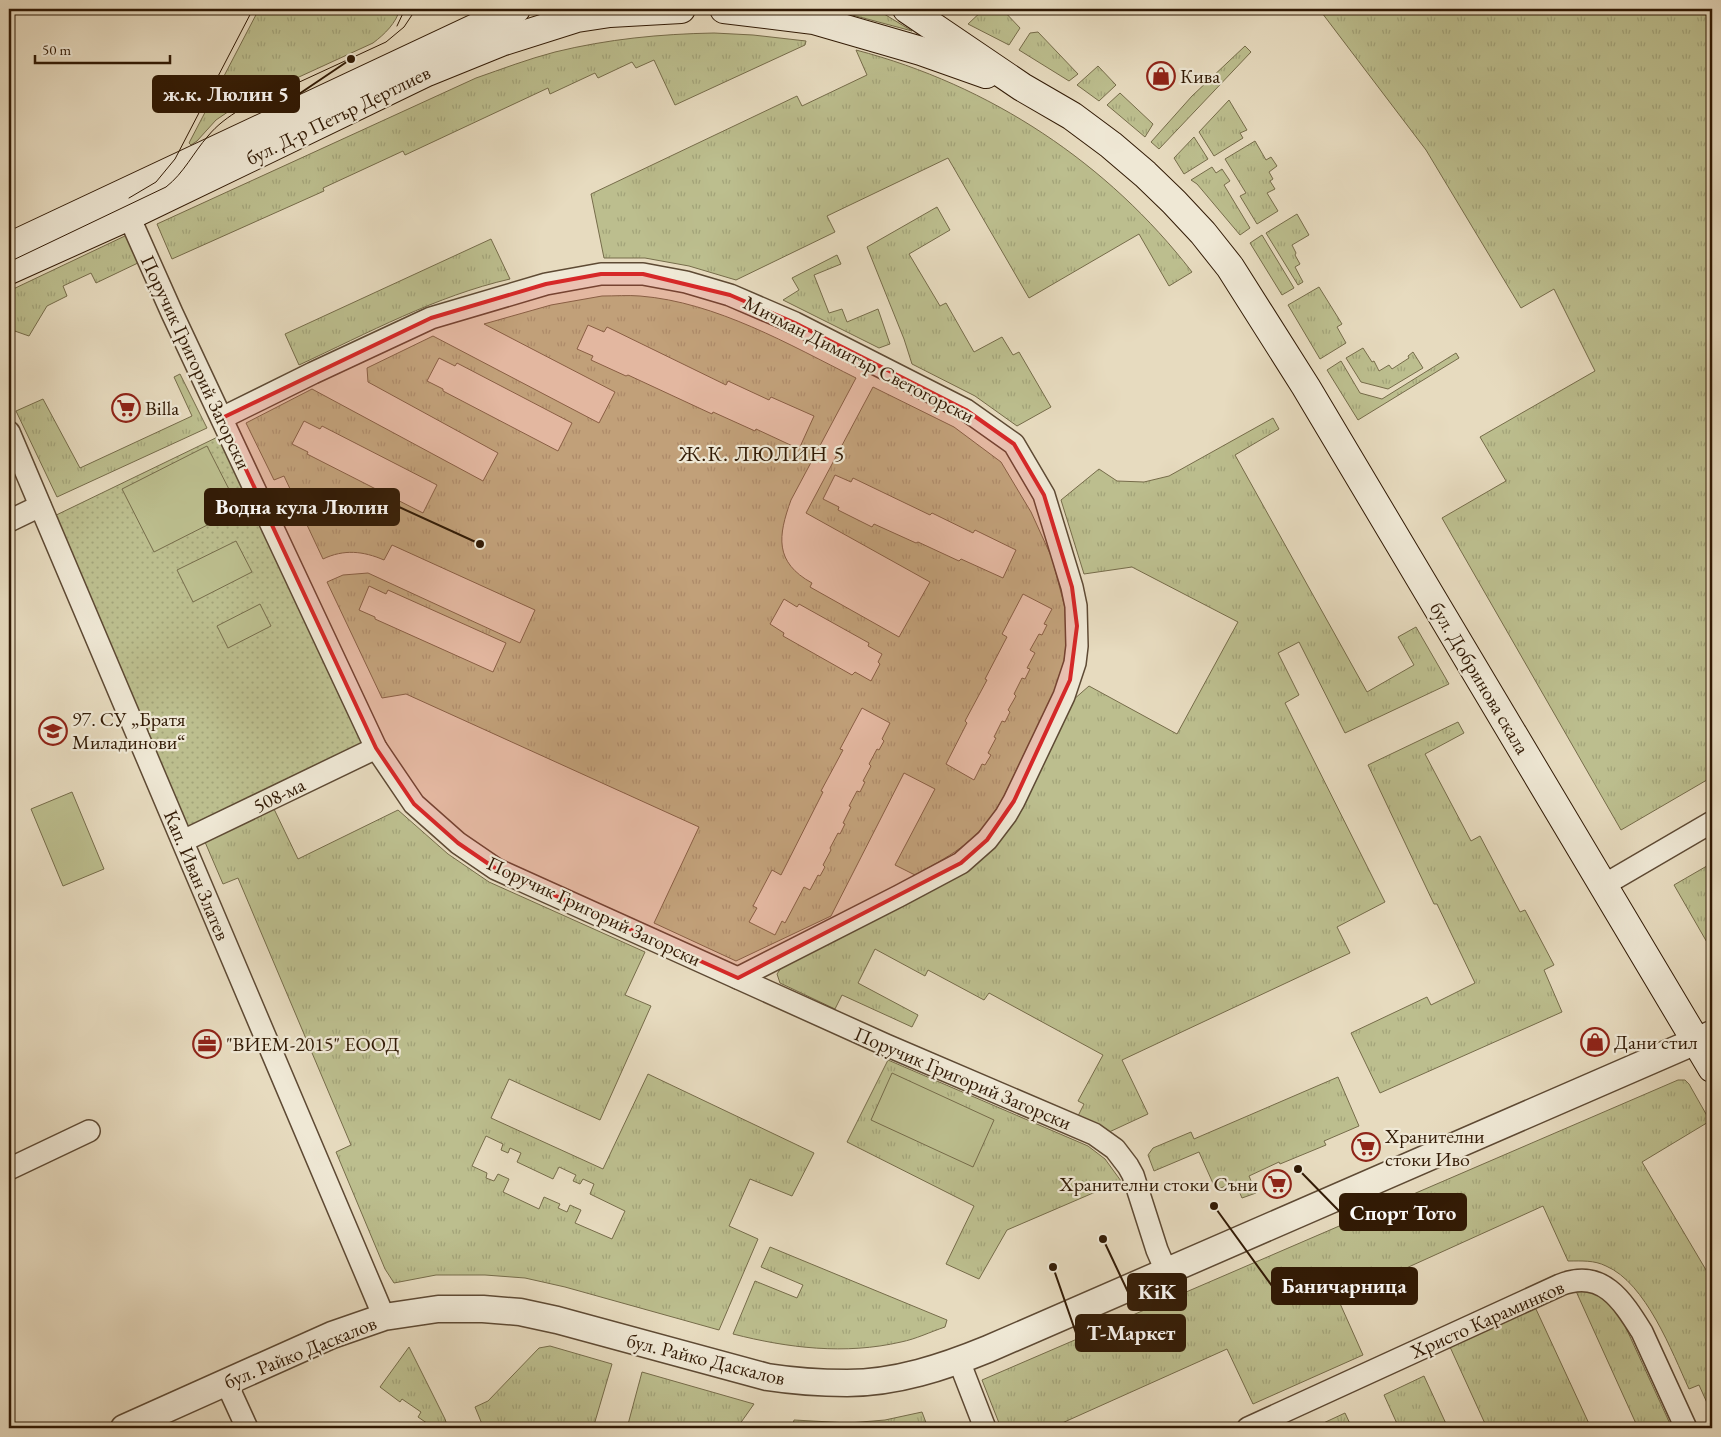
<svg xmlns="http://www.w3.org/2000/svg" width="1721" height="1437" font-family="'EB Garamond',serif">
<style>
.grass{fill:url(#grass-tufts);stroke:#766c4a;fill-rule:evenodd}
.park{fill:url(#park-dots);stroke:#766c4a}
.pitch{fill:#bcbe8e;stroke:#766c4a}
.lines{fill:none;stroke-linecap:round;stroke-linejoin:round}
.minor-casing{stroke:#5e4a34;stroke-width:24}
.tertiary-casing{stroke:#5e4a34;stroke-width:29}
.secondary-casing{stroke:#311a05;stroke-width:30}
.minor{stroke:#efe8d5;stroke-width:21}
.tertiary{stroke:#efe8d5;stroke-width:26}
.secondary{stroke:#efe8d5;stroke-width:28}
.tram{stroke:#311a05;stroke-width:1}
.marked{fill:#d62828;fill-opacity:0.2;stroke:#d62828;stroke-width:4;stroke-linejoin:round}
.labels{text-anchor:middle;stroke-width:4.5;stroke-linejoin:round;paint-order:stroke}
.poi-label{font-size:20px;fill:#311a05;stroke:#efe8d5;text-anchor:start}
.street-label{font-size:20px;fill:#311a05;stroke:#efe8d5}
.quarter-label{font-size:22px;letter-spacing:1px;fill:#311a05;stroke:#efe8d5}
.leader{fill:none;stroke:#311a05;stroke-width:2}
.callout-dot{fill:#311a05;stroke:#efe8d5;stroke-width:2}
.callout{fill:#311a05;stroke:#311a05;stroke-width:2}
.callout-label{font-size:21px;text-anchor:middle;font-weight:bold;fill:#fff}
</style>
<defs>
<pattern id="grass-tufts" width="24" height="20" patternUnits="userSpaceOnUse" patternTransform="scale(1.25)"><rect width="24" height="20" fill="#bcbe8e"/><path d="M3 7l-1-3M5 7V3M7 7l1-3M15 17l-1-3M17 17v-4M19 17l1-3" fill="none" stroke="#a2a379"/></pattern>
<pattern id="park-dots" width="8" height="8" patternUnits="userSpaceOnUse" patternTransform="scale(1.25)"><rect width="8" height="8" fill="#bcbe8e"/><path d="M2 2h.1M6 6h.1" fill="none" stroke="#a2a379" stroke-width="1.8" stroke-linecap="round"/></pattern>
</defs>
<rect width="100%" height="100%" fill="#e7dbbf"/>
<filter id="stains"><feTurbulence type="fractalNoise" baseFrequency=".004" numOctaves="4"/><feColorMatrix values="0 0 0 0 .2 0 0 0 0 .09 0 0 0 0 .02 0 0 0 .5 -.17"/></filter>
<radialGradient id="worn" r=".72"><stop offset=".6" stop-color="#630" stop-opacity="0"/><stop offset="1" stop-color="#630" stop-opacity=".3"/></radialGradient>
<g class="grass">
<path d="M259 9H400C396 23 385 34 373 43L238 105 216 120 197 141 191 145 189 143Z"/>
<polygon points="830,9 876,9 912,31"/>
<polygon points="984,9 1002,9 1020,28 1009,45 968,24"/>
<polygon points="1319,9 1712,9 1712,777 1621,830 1442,518 1506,481 1480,437 1595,371 1554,289 1521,308 1426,150"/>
<polygon points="1038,32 1078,74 1069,81 1019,50 1030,33"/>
<path d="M714 33 753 35 806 41 805 45 675 105 654 60 636 68 632 62 598 78 595 73 550 94 548 88 405 155 403 151 323 188 324 191 172 259 157 224 476 78C502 69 528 59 555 52 608 39 660 34 714 33Z"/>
<polygon points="1245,46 1251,52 1159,149 1151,142 1192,96"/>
<path d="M856 50C990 85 1108 163 1192 272L1169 286 1139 234 1029 298 948 158 827 216 835 232 736 280 689 266 645 258H604L591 194 797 96 802 106 867 75Z"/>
<polygon points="1098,66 1116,85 1099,101 1077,85"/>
<polygon points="1120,93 1153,124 1145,137 1107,105"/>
<polygon points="1229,100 1247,130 1240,133 1243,138 1214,156 1199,132"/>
<polygon points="1194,137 1208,159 1184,174 1174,158"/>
<polygon points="1255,141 1266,160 1271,157 1277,166 1269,172 1273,179 1270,181 1275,189 1267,193 1278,211 1257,224 1240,196 1246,193 1225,159"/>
<polygon points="1212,167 1216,173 1222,169 1230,181 1224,185 1250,228 1240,235 1197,184 1191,180"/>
<polygon points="937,207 950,230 909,254 940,306 946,303 974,352 1002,337 1013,355 1019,352 1051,407 1017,426 975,396 912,364 904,339 867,247"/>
<polygon points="1297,214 1309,235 1292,245 1296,253 1295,255 1300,264 1295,267 1303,282 1298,285 1266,233"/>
<polygon points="127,235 140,262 96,283 91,273 63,286 67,296 47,306 29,336 9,329 9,291"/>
<polygon points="1262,235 1294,288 1282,295 1250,243"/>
<path d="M491 239 510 279C436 296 368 333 299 365L285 334Z"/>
<polygon points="837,255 841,264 814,275 829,313 842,309 847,322 878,309 890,344 879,348 783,300 799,290 792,278"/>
<polygon points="1319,287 1342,324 1337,327 1346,343 1320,359 1288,305"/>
<path d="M602 296C615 296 628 295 640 296 716 302 790 345 856 378L791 500C778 536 774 562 812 583L810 587 899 637 930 582 806 513 873 387 954 427 1001 462 1031 512 1052 558 1065 608 1066 645 1064 661 1054 692 1004 796C980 840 957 852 915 875L895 865 935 789 904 773 831 916 736 961 654 923 699 827 406 694 382 698 327 582 343 575 368 573 520 643 535 610 392 545 384 560C363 551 344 549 323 559L284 476 274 480 246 423 312 389 483 481 498 453 368 382 367 368 433 336 599 423 615 392 484 324 551 305ZM588 325 604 332 607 327 726 385 728 381 769 400 771 397 814 416 799 449 756 429 755 431 713 412 712 414 628 375 626 376 591 360 593 356 577 349ZM439 358 455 366 457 363 572 423 558 451 443 391V389L427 381ZM304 421 320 429 322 426 437 485 423 513 307 454 308 452 292 444ZM835 475 851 482 853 478 930 515 932 513 973 533 975 530 1016 550 1003 578 961 559 959 561 918 542 916 543 874 524 872 527 838 510 839 507 823 499ZM369 586 386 594 388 590 506 643 493 672 375 619V617L359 610ZM1023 594 1052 609 1044 624 1047 625 1042 635 1039 634 1030 650 1035 653 1027 668 1030 669 1025 679 1022 678 1014 694 1016 696 1008 710 1010 712 1005 722 1002 721 994 737 996 738 988 753 991 755 985 765 982 764 974 780 946 764 967 723 965 721 987 680 985 679 1007 637 1002 634ZM784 599 797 607 799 604 869 643 868 646 882 654 878 662 880 664 871 681 855 672 852 675 783 636 784 633 770 624ZM862 708 890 723 882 739 884 741 879 750 877 749 869 764 871 766 863 781 865 782 860 792 857 791 849 806 851 807 843 823 845 824 840 834 838 833 830 848 831 850 823 865 825 867 820 876 818 875 810 890 804 887 785 923 782 921 775 935 749 922 757 908 753 906 772 870 781 875 823 792 821 791 843 750 840 749Z"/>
<polygon points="1363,348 1372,362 1374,361 1379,371 1389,365 1392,369 1409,358 1408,356 1413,352 1423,368 1388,389 1361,382 1346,358"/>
<polygon points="1456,353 1459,358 1358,420 1327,370 1341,361 1360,393 1382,399"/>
<polygon points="180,374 207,428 57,497 16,411 43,399 80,468 192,416 174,377"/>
<polygon points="1273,418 1279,429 1235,455 1367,692 1414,665 1398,637 1416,627 1449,684 1345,733 1299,642 1278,653 1299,695 1285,703 1385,902 1337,927 1350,953 1122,1060 1148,1114 1107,1133 1077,1118 1084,1104 1078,1101 1103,1055 989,993 984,1000 928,970 925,976 875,949 858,983 918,1015 912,1027 842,995 835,1009 780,983 777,974 783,965 966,871 1073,700 1089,686 1177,734 1238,622 1132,567 1084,574 1061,500 1099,469 1117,481 1144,482 1169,476"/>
<polygon points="1458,722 1464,733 1425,754 1471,841 1480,836 1520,912 1525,910 1554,965 1544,970 1562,1012 1380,1093 1351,1033 1427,997 1431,1005 1475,983 1437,904 1434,904 1368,765"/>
<path d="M274 809 298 859 398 810 448 854 489 882 645 952 625 995 651 1006 600 1120 509 1079 491 1118 603 1169 648 1074 814 1153 792 1196 750 1179 729 1226 758 1239 719 1330 565 1287 525 1278 485 1275H436L394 1283 385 1269 336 1152 351 1145 238 878 223 884 205 842ZM486 1136 503 1144 501 1150 508 1153 510 1148 521 1153 517 1162 553 1179 559 1167 576 1175 573 1181 580 1184 583 1179 594 1184 590 1194 625 1211 612 1239 575 1223 581 1210 570 1205 567 1212 558 1208 560 1204 544 1197 539 1209 503 1192 509 1179 498 1174 494 1181 486 1178 487 1173 472 1166Z"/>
<polygon points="1712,863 1712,951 1674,885"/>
<polygon points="888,1060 1088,1146 1105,1159 1121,1181 1007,1230 979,1279 946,1264 974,1206 847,1142"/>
<polygon points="1338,1077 1359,1126 1324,1141 1326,1145 1280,1164 1279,1162 1249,1176 1256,1193 1242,1198 1235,1182 1216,1190 1199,1152 1154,1171 1148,1155 1153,1148 1191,1132 1194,1139"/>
<path d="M1678 1080H1685L1689 1084 1710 1121 1642 1162 1712 1280V1414L1699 1385 1689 1389C1672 1352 1646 1283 1606 1266 1594 1260 1582 1261 1568 1261L1543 1206 1338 1299 1363 1355 1253 1404 1227 1349 1051 1428H1001L982 1380Z"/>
<path d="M770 1247 947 1320 945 1327C930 1332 916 1339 901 1342 845 1355 788 1348 733 1334L755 1281 797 1298 803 1285 761 1267Z"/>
<polygon points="1586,1287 1615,1304 1672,1428 1638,1428 1575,1289"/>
<polygon points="1535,1307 1591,1428 1487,1428 1450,1347"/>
<polygon points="550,1346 612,1364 594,1425 605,1428 473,1428 482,1424 475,1407 488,1401 539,1348"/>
<polygon points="409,1347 445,1419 448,1428 434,1428 418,1417 421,1412 402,1399 400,1402 380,1387"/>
<polygon points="642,1372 754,1404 737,1428 627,1428"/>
<polygon points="1424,1376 1448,1428 1399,1428 1384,1395"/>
<polygon points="922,1412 928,1428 825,1428 816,1423 813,1428 792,1428 794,1420 849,1423 885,1420"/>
<polygon points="1345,1413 1352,1428 1318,1428 1317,1426"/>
</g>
<polygon class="park" points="228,432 376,748 183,841 46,520"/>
<g class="pitch">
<polygon points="207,446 239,509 154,552 122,489"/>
<polygon points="236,541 252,572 193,602 177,570"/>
<polygon points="260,604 271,626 228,648 217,626"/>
<polygon points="72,792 104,869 63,886 31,809"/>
<polygon points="892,1073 994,1120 973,1167 871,1120"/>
</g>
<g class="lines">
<defs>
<g id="minor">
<polyline points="123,203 172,313 376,748 414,804 458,843 496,869 886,1045 1094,1134 1115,1149 1128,1166 1133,1175 1157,1250 1166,1271"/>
<polyline points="222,418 313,373 431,318 546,284 601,274 643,274 686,282 730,295 795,323 966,410 1014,444 1044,495 1072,587 1076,606 1077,646 1075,663 1064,696 1014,801 1006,815 987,840 961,863 899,896 738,978"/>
<polyline points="9,432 384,1317"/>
<polyline points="9,521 40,506"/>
<polyline points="183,841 376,748"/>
<polyline points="1604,885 1712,822"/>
<polyline points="9,1169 89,1131"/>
<polyline points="959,1361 985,1428"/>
<polyline points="226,1382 247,1428"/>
<path d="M1248 1428 1560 1285C1602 1268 1622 1300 1642 1332L1686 1428"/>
</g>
<path id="tertiary" d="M124 1428 332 1335 384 1317 438 1309H483L520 1312 557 1320 767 1377C793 1381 820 1383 847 1383 896 1383 944 1367 988 1349L1712 1034"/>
<g id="secondary">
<polyline points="724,9 814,20 921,51 986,74"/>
<polyline points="907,9 1022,87 1072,116 1111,145 1145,174 1174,202 1203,233 1230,267 1306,387 1712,1068"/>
<polyline points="9,247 516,9"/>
<polyline points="9,270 129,216 427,72 501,42 577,18 610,13 681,9"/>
</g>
</defs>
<use href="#minor" class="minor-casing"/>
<use href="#tertiary" class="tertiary-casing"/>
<use href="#secondary" class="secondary-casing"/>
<use href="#minor" class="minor"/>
<use href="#tertiary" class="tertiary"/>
<use href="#secondary" class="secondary"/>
<g class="tram">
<polyline points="397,26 405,9"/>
<polyline points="129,198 156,182 175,159 253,9"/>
<path d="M9 262 166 187C184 173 193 153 208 136 217 125 228 117 241 109L386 42 404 27 416 9"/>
</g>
</g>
<path class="marked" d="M601 274H643L730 295 795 323 966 410 1014 444 1044 495 1072 587 1077 626 1070 680 1014 801 987 840 961 863 738 978 496 869 458 843 414 804 376 748 222 418 431 318 546 284Z"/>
<defs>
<symbol id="shop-ring" viewBox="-11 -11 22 22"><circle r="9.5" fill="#efe8d5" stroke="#8f2418" stroke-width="1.5"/><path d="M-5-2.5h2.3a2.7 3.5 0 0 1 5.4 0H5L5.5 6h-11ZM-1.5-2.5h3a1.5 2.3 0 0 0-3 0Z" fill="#8f2418"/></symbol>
<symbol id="supermarket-ring" viewBox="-11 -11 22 22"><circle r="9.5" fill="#efe8d5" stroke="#8f2418" stroke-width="1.5"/><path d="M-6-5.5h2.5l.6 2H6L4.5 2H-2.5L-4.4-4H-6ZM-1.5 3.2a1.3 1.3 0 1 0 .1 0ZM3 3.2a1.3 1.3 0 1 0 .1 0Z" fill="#8f2418"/></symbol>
<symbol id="school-ring" viewBox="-11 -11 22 22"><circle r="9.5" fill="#efe8d5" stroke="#8f2418" stroke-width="1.5"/><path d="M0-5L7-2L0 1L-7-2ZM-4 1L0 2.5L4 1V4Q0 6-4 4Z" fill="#8f2418"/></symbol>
<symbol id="office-ring" viewBox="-11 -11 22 22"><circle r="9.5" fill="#efe8d5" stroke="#8f2418" stroke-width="1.5"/><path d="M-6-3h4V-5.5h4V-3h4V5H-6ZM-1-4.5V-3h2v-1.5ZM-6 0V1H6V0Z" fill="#8f2418"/></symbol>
</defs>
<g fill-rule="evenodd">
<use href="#shop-ring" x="1145" y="60" width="32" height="32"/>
<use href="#supermarket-ring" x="110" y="392" width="32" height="32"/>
<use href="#school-ring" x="37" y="715" width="32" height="32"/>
<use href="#shop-ring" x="1579" y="1026" width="32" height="32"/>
<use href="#office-ring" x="191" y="1028" width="32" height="32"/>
<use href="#supermarket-ring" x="1350" y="1131" width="32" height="32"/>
<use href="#supermarket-ring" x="1261" y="1168" width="32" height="32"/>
</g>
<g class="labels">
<g class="poi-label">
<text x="1180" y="83">Кива</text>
<text x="145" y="415">Billa</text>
<text x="72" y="726">97. СУ „Братя<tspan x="72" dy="23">Миладинови“</tspan></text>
<text x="1614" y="1049">Дани стил</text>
<text x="226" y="1051">"ВИЕМ-2015" ЕООД</text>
<text x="1385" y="1143">Хранителни<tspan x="1385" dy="23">стоки Иво</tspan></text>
<text x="1258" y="1191" text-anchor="end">Хранителни стоки Съни</text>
</g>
<g class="street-label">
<text transform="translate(338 115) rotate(-26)" y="7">бул. Д-р Петър Дертлиев</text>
<text transform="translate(859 359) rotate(27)" y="7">Мичман Димитър Светогорски</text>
<text transform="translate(196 362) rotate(65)" y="7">Поручик Григорий Загорски</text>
<text transform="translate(1480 678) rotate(59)" y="7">бул. Добринова скала</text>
<text transform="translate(279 795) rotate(-26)" y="7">508-ма</text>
<text transform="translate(197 875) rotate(67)" y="7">Кап. Иван Златев</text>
<text transform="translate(594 911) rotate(25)" y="7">Поручик Григорий Загорски</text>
<text transform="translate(963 1078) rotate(23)" y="7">Поручик Григорий Загорски</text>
<text transform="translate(1487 1319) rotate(-24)" y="7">Христо Караминков</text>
<text transform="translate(300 1352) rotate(-22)" y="7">бул. Райко Даскалов</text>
<text transform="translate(706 1359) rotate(14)" y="7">бул. Райко Даскалов</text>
</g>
<g class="quarter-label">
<text x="762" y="461">Ж.К. ЛЮЛИН 5</text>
</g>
</g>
<path class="leader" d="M351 59L299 94M480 544L399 507M1298 1169L1340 1212M1214 1206L1272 1286M1103 1239L1128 1292M1053 1267L1076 1333"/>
<g class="callout-dot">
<circle cx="351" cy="59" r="5"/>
<circle cx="480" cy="544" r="5"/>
<circle cx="1298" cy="1169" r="5"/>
<circle cx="1214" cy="1206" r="5"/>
<circle cx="1103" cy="1239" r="5"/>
<circle cx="1053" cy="1267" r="5"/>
</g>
<g class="callout">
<rect x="153" y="76" width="146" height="36" rx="5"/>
<rect x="205" y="489" width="194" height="36" rx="5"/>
<rect x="1340" y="1194" width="126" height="36" rx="5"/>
<rect x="1272" y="1268" width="145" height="36" rx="5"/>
<rect x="1128" y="1274" width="58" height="36" rx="5"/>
<rect x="1076" y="1315" width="109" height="36" rx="5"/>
</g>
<g class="callout-label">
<text x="226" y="101">ж.к. Люлин 5</text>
<text x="302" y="514">Водна кула Люлин</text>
<text x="1403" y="1220">Спорт Тото</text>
<text x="1344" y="1293">Баничарница</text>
<text x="1157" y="1299">KiK</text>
<text x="1131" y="1340">Т-Маркет</text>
</g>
<rect width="1721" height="1437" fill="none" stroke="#e7dbbf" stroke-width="30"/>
<rect x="10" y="10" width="1701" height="1417" fill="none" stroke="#311a05" stroke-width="2.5"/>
<rect x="15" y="15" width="1691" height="1407" fill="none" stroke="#311a05"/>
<path d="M35 55v8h135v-8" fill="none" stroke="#311a05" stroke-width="2.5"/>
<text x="42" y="55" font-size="15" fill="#311a05" stroke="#efe8d5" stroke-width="4" paint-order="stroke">50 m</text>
<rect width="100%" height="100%" filter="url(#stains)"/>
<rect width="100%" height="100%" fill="url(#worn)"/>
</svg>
